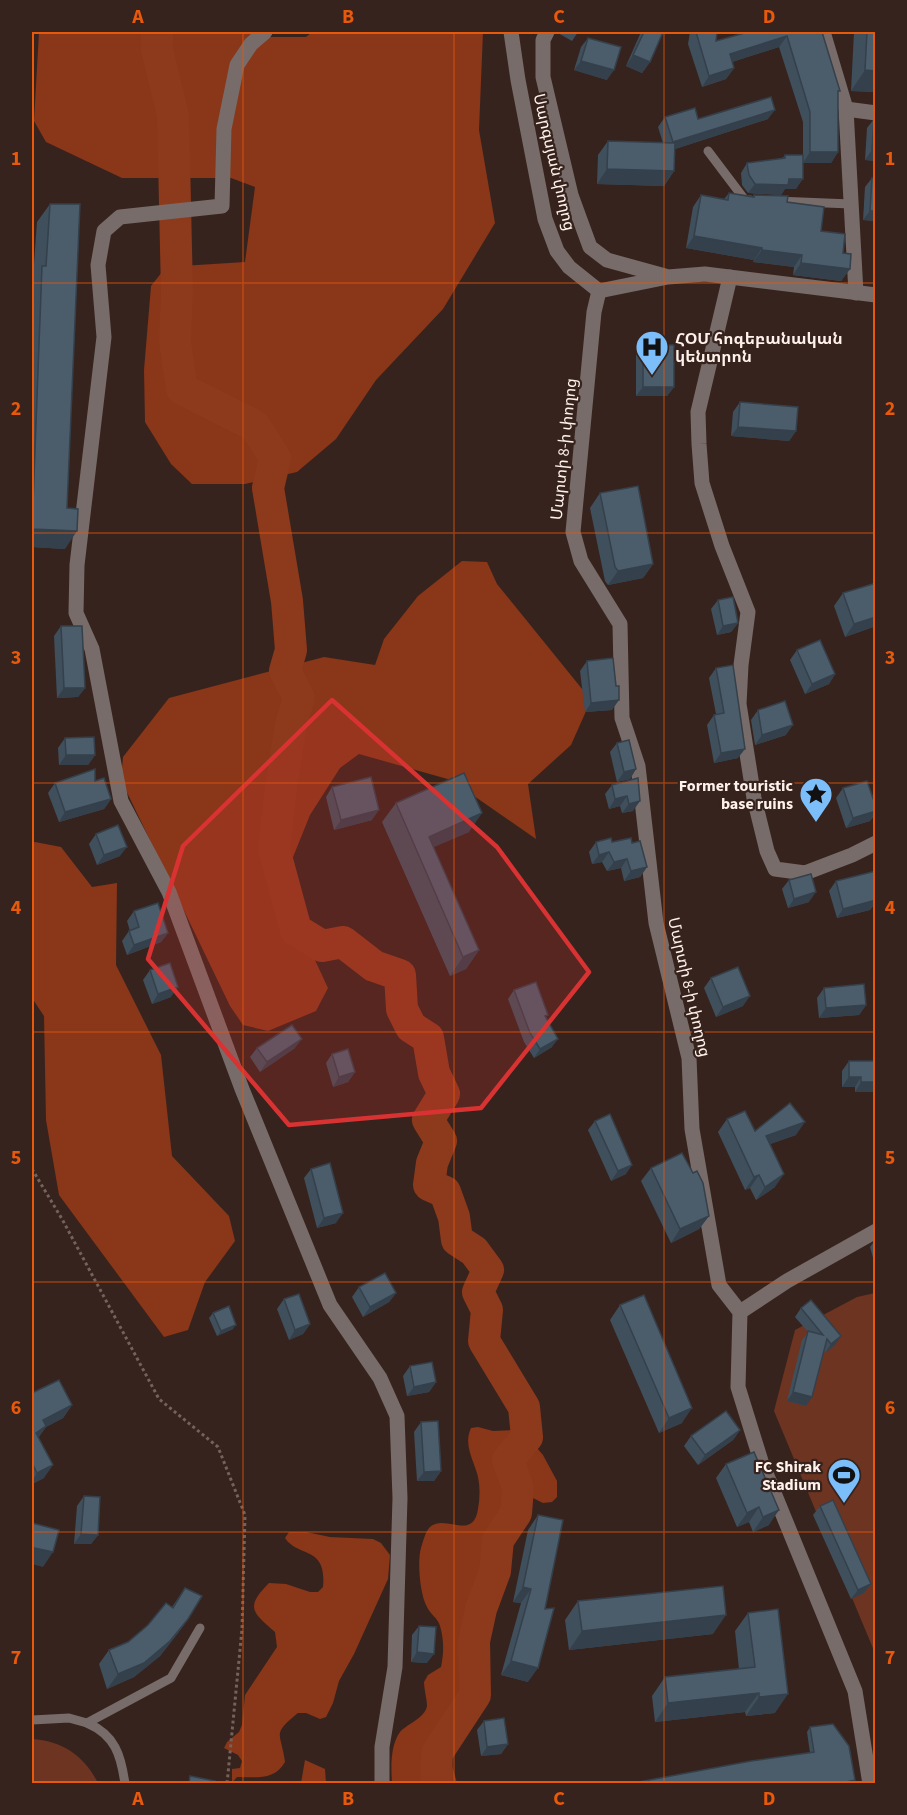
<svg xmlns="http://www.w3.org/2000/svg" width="907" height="1815" font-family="'Source Sans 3','Noto Sans Armenian',sans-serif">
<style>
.green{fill:#6d3421}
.forest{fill:#893619}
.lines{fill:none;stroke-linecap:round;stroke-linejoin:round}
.river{stroke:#8d391c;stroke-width:32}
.path{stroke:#74625c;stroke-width:3;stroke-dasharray:3 3;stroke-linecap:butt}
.service{stroke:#776c69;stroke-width:9}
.minor{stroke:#776c69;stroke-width:15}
.wall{fill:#404f5c}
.shaded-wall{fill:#34404b}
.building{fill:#4b5c6b;stroke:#34404b;stroke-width:1.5}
.marked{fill:#d83232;fill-opacity:0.2;stroke:#d83232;stroke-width:4.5;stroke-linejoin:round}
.grid{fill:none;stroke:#e8590c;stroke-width:1.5;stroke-opacity:0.55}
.labels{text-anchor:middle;stroke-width:4.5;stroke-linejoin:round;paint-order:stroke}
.street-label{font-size:16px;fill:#fff1ec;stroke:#37231d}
.poi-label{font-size:16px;font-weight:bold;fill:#fff1ec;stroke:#37231d;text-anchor:end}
.neatline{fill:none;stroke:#e8590c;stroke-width:2}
.grid-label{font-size:20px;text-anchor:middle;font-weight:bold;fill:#e8590c}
</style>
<rect width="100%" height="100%" fill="#37231d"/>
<g class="green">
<polygon points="875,1293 875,1653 774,1411 795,1330 857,1297"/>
<path d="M32 1739C63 1741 84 1756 98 1783H32Z"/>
</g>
<g class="forest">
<polygon points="39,32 254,32 261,37 306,37 312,32 483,32 479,130 495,223 443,309 376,380 336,439 297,472 245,484 192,484 171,464 145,422 144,370 151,286 166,267 245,262 255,187 231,178 122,178 46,142 34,121"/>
<polygon points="462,561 487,562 497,584 591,700 571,745 528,784 536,839 451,780 359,754 340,768 310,815 281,887 328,988 316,1011 268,1031 243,1025 230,1006 121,780 123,757 169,698 324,657 375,665 384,639 418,596"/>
<polygon points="35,842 61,847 92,887 117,883 116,965 161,1055 172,1156 229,1216 235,1241 205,1282 188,1330 164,1337 59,1195 46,1120 44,1016 32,998 32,843"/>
<path d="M478 1427 493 1431 516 1430 524 1433 543 1455 557 1481V1497L552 1502 543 1503 529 1496H521L515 1501 504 1532 498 1540 485 1588 481 1609 482 1677 462 1717 456 1724 450 1746 451 1762 457 1783H392C391 1768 390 1746 400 1732 407 1724 425 1718 427 1706 427 1699 424 1689 424 1682L428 1675 441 1667C444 1653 444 1639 440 1626 438 1618 430 1614 427 1607 420 1595 417 1561 421 1548 423 1542 425 1532 430 1527 445 1513 473 1542 478 1509 480 1498 480 1487 478 1477 474 1460 463 1445 471 1428Z"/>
<path d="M289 1532H306L330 1537 373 1539 381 1543 390 1555 388 1579 354 1654 339 1681 333 1703 326 1717 320 1719 306 1713H298C271 1735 281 1732 285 1762 274 1781 256 1777 237 1777L232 1783V1769L240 1768 242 1761 238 1755 224 1748 227 1742 239 1732 242 1725 245 1695 277 1647 275 1632C252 1612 245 1607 269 1583L286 1584 310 1592H318L323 1587C327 1545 298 1558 285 1538Z"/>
<polygon points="305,1760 325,1769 326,1783 301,1783"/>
</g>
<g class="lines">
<polyline class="river" points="157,32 157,50 173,115 177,292 175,342 182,389 255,426 275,458 268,488 287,601 291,650 285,671 299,698 291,724 280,794 274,849 296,930 322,946 343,942 374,966 400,975 402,1009 411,1027 428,1038 434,1073 444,1094 428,1120 441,1141 432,1163 429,1185 445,1192 454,1217 457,1240 474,1251 488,1270 478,1292 487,1310 484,1341 524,1407 527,1437 508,1460 518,1488 516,1513 498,1540 495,1571 481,1609 474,1641 475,1695 437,1753 436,1784"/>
<polyline class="path" points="32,1169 62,1219 159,1399 218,1447 245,1515 242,1629 227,1784"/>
<g class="service">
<polyline points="708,151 745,200 750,200"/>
<polyline points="776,201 851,204"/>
<polyline points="32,1720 69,1718 87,1723 171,1678 200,1628"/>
<path d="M87 1723C115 1735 121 1755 125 1784"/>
</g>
<g class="minor">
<polyline points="265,32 251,44 237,65 224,129 222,206 120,217 104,231 98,265 104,337 77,565 76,613 92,649 121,801 169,892 242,1089 330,1305 380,1378 397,1416 400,1498 395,1667 382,1747 382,1784"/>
<polyline points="511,32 518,80 545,219 557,251 569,267 599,291 668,277 705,274 876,295"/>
<polyline points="547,32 543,40 543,77 571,195 590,247 607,260 665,276"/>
<polyline points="823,32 846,109 856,293"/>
<polyline points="846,109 876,113"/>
<polyline points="730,277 698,412 699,444 702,483 722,546 748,612 741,665 739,704 754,798 767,851 775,869 805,873 852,855 876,843"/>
<polyline points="599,291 594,312 573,532 581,561 620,624 622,718 638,766 656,923 689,1058 692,1129 719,1285 740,1312 738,1387 761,1461 855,1691 870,1784"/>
<polyline points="740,1312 787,1281 876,1231"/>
</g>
</g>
<g class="wall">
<polygon points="559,32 578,32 572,41 558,33"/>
<polygon points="641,32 663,32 650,62 642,73 626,66"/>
<polygon points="690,32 717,32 716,41 822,32 838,93 838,152 831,163 803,163 796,189 785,189 781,195 748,193 742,185 741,173 747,163 782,159 785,155 803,162 803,122 779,47 732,62 734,68 726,79 702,87 688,44"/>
<polygon points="854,32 876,32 876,92 851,91"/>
<polygon points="588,38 607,80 574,70 581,47"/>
<polygon points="665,117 698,119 768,119 675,149 674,171 664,186 597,184 598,155 608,141 663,143 658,127"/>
<polygon points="874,119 876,161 865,160 867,128"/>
<polygon points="872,178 876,178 876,221 863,220 865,187"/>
<polygon points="729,193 752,197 754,195 787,202 821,231 843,253 850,269 841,281 793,275 794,267 753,262 754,260 686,248 693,207 701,195 724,199"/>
<polygon points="50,204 65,549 32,547 32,281 33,278 37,222"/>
<polygon points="643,345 674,387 667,396 636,396 636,355"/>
<polygon points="740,402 796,431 789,441 731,436 733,412"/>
<polygon points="600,493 653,564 643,578 608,585 605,581 590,508"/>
<polygon points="843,593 876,626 845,637 834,606"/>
<polygon points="718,600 738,623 731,632 717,635 711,609"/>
<polygon points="61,626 85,688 78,697 57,698 54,636"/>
<polygon points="797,650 835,674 829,684 805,694 790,660"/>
<polygon points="587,661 616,686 612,710 585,712 580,671"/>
<polygon points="716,668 738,758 714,763 707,725 714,715 716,714 709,678"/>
<polygon points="758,710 786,735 755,745 751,720"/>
<polygon points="65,738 95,755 88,765 59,765 58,748"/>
<polygon points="617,743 636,769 630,779 617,782 610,752"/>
<polygon points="638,778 633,811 622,813 620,806 609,809 605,794 612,785"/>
<polygon points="95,781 111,799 104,809 59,822 48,793 55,783"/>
<polygon points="332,787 372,820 334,830 326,797"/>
<polygon points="843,788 876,807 876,813 870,821 846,828 836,798"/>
<polygon points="396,803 469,832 433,847 479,950 466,969 450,976 382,822"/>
<polygon points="96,834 120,856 97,865 89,844"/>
<polygon points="596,842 632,843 647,867 640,877 624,881 621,868 607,871 602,862 592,864 589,852"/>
<polygon points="876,869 876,902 870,910 837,918 829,891 836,881 874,872"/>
<polygon points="789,880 809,902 788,908 782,889"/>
<polygon points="134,911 168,933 161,942 127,955 122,941 129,931 130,931 127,921"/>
<polygon points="150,970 171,997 152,1004 143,980"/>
<polygon points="711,978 743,1006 716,1017 704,988"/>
<polygon points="824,988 866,1005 859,1015 819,1018 817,998"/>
<polygon points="514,990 546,1017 552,1047 534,1058 524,1042 508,999"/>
<polygon points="257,1048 295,1048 260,1072 250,1057"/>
<polygon points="332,1054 355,1072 348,1082 333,1087 326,1063"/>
<polygon points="876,1060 876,1092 855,1092 855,1087 842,1087 842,1071 849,1061 875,1061"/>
<polygon points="727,1119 755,1131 796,1135 770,1144 775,1187 756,1200 750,1188 745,1190 718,1132"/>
<polygon points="595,1121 626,1174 611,1181 588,1130"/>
<polygon points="651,1168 693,1173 709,1216 699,1229 671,1243 641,1181"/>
<polygon points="311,1169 336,1223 317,1228 304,1178"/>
<polygon points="876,1239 876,1268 870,1247"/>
<polygon points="359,1287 396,1293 389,1302 363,1317 352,1297"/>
<polygon points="284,1299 310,1324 303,1334 289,1340 277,1309"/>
<polygon points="620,1305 682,1423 659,1433 610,1320"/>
<polygon points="801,1308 835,1345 825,1353 824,1351 806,1406 787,1401 802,1340 808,1332 795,1317"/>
<polygon points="213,1313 233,1329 217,1336 209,1318"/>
<polygon points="410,1366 436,1382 429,1392 407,1396 403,1376"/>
<polygon points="32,1393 72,1405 63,1418 46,1427 38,1438 44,1478 32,1484"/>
<polygon points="421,1422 441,1471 434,1481 417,1481 414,1432"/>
<polygon points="740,1430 733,1440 698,1465 684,1446 691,1436"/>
<polygon points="754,1452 769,1525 753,1532 749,1522 737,1527 716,1478 726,1464"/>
<polygon points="84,1496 98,1535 91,1544 74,1544 77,1506"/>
<polygon points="820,1506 871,1584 864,1593 851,1599 813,1515"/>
<polygon points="538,1515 528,1682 501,1675 521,1603 513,1602 528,1530"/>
<polygon points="185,1588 188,1619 178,1633 160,1656 134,1677 107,1689 99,1664 109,1650 128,1642 172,1607"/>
<polygon points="578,1601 713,1634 569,1650 565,1620"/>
<polygon points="748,1613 775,1713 746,1716 745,1712 655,1722 652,1696 665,1677 739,1669 735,1631"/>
<polygon points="419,1626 427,1663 411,1662 412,1635"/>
<polygon points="484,1721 508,1744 501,1754 481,1756 477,1730"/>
<polygon points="810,1727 855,1780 852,1784 628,1784 810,1753 807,1732"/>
</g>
<g class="shaded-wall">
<polygon points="787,36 779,47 722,65 730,54"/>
<polygon points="633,55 650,62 642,73 626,66"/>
<polygon points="581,61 614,70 607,80 574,70"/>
<polygon points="734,68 726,79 702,87 709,76"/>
<polygon points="865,70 876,71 876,92 851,91"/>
<polygon points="775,110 768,119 666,152 673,142"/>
<polygon points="872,150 876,151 876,161 865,160"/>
<polygon points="810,152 838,152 831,163 803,163"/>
<polygon points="607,169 674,171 664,186 597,184"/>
<polygon points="789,179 803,179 796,189 785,189 781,195 748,193 755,184"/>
<polygon points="870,211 876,211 876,221 863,220"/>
<polygon points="694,236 762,248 754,260 686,248"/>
<polygon points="762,250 802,255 794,267 753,262"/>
<polygon points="801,263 850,269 841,281 793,275"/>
<polygon points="643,387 674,387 667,396 636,396"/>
<polygon points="738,427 796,431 789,441 731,436"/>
<polygon points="32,529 77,531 65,549 32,547"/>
<polygon points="653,564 643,578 608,585 618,571"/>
<polygon points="876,617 876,626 845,637 854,624"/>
<polygon points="738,623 731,632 717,635 723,626"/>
<polygon points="835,674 829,684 805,694 812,684"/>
<polygon points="64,688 85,688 78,697 57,698"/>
<polygon points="619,700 612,710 585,712 591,703"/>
<polygon points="793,725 786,735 755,745 762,735"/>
<polygon points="745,749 738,758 714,763 721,753"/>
<polygon points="66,755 95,755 88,765 59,765"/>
<polygon points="636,769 630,779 617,782 624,772"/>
<polygon points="627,796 620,806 609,809 615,799"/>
<polygon points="111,799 104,809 59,822 65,812"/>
<polygon points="640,801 633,811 622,813 629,804"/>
<polygon points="379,810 372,820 334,830 341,820"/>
<polygon points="876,811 870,821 846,828 853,818"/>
<polygon points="482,813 469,832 418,854 429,837"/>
<polygon points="127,847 120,856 97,865 104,855"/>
<polygon points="609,852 602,862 592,864 599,855"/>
<polygon points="627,859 621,868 607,871 614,862"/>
<polygon points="647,867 640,877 624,881 631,871"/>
<polygon points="816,892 809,902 788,908 794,899"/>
<polygon points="876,895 876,902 870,910 837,918 843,909"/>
<polygon points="168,933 161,942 127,955 134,945"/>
<polygon points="479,950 466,969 450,976 463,957"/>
<polygon points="178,987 171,997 152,1004 158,994"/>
<polygon points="750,996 743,1006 716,1017 723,1007"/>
<polygon points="866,1005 859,1015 819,1018 826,1008"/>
<polygon points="302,1039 295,1048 260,1072 267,1062"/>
<polygon points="558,1039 552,1047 534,1058 540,1049"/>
<polygon points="355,1072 348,1082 333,1087 339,1077"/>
<polygon points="849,1077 861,1077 855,1087 842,1087"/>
<polygon points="861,1082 876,1082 876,1092 855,1092"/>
<polygon points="805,1122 796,1135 756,1149 766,1136"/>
<polygon points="632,1165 626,1174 611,1181 618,1171"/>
<polygon points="784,1174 775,1187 756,1200 765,1187"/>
<polygon points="759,1175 750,1188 745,1190 754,1177"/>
<polygon points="343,1213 336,1223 317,1228 324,1218"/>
<polygon points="709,1216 699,1229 671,1243 680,1229"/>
<polygon points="396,1293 389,1302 363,1317 370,1307"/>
<polygon points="310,1324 303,1334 289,1340 295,1330"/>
<polygon points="236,1325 233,1329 217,1336 221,1331"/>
<polygon points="841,1336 835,1345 825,1353 831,1344"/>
<polygon points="436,1382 429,1392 407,1396 414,1387"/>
<polygon points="793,1392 812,1397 806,1406 787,1401"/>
<polygon points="72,1405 63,1418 46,1427 37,1439 36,1433 43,1420"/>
<polygon points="692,1408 682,1423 659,1433 669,1418"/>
<polygon points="740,1430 733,1440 698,1465 705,1455"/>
<polygon points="53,1465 44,1478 32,1484 32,1481 37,1473"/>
<polygon points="441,1471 434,1481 417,1481 424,1472"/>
<polygon points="759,1507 749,1522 737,1527 747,1513"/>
<polygon points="779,1510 769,1525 753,1532 763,1517"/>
<polygon points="81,1534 98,1535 91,1544 74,1544"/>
<polygon points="34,1548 53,1552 43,1567 32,1564 32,1551"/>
<polygon points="871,1584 864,1593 851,1599 858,1590"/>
<polygon points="523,1587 531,1589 521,1603 513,1602"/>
<polygon points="726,1615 713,1634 569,1650 582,1631"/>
<polygon points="188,1619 178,1633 160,1656 134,1677 107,1689 118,1674"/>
<polygon points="417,1652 434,1654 427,1663 411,1662"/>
<polygon points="511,1661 538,1668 528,1682 501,1675"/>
<polygon points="759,1693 745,1712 655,1722 668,1703"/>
<polygon points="788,1694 775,1713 746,1716 759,1697"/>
<polygon points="508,1744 501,1754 481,1756 487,1747"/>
<polygon points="855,1780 852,1784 837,1784"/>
</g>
<g class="building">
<polygon points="644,32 663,32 650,62 633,55"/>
<polygon points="696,32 717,32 716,41 748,32 822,32 840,91 838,91 838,152 810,152 810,112 787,36 730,54 734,68 709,76"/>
<polygon points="867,32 876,32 876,71 865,70"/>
<polygon points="588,38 621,47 614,70 581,61"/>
<polygon points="771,97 775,110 673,142 665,117 695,108 698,119"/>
<polygon points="874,119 876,119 876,151 872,150"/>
<polygon points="608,141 675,143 674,171 607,169"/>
<polygon points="785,155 803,155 803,179 789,179 788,185 755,184 749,175 747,163 785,158"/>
<polygon points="872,178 876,178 876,211 870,211"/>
<polygon points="729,193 754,197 754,195 788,196 787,202 824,207 821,231 845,234 843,253 851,254 850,269 801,263 802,255 762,250 762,248 694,236 701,195 728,200"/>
<polygon points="50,204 80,204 67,508 78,509 77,531 32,529 42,266 46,266"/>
<rect x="643" y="345" width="31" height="42"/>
<polygon points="740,402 798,407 796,431 738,427"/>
<polygon points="638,486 653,564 618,571 615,567 600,493"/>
<polygon points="876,583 876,617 854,624 843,593"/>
<polygon points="733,597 738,623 723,626 718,600"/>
<polygon points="61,626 82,626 85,688 64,688"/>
<polygon points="820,640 835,674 812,684 797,650"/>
<polygon points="613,658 616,686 619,686 619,700 591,703 587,661"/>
<polygon points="733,665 745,749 721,753 714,715 724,713 716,668"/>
<polygon points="785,701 793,725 762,735 758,710"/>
<polygon points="94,737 95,755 66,755 65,738"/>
<polygon points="629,740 636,769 624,772 617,743"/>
<polygon points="95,769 95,781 104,778 111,799 65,812 55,783"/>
<polygon points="464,773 482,813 429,837 479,950 463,957 396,803"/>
<polygon points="371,777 379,810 341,820 332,787"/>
<polygon points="638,778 640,801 629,804 627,796 615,799 612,785"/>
<polygon points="867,781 876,807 876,811 853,818 843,788"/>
<polygon points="118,825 127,847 104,855 96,834"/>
<polygon points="611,838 612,842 631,838 632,843 640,841 647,867 631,871 627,859 614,862 609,852 599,855 596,842"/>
<polygon points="876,871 876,900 843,909 836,881"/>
<polygon points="811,874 816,892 794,899 789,880"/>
<polygon points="158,903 168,933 134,945 129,931 139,927 134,911"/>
<polygon points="170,963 178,987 158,994 150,970"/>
<polygon points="738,967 750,996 723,1007 711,978"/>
<polygon points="536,982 548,1015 545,1016 558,1039 540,1049 530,1033 514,990"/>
<polygon points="864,984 866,1005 826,1008 824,988"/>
<polygon points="292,1025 302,1039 267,1062 257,1048"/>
<polygon points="348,1049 355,1072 339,1077 332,1054"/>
<polygon points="849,1061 876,1061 876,1082 861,1082 861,1077 849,1077"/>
<polygon points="790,1103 805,1122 766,1136 784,1174 765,1187 759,1175 754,1177 727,1119 745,1111 755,1131"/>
<polygon points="610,1114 632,1165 618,1171 595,1121"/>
<polygon points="682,1153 693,1173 697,1171 703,1183 709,1216 680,1229 651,1168"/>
<polygon points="330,1163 343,1213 324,1218 311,1169"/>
<polygon points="385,1273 396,1293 370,1307 359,1287"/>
<polygon points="299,1294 310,1324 295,1330 284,1299"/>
<polygon points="644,1295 692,1408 669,1418 620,1305"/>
<polygon points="811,1300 841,1336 831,1344 827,1339 812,1397 793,1392 808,1331 823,1335 801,1308"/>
<polygon points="229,1306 236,1325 221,1331 213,1313"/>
<polygon points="432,1362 436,1382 414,1387 410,1366"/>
<polygon points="59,1380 72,1405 43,1420 46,1426 36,1433 53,1465 37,1473 32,1463 32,1393"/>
<polygon points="726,1411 740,1430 705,1455 691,1436"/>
<polygon points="438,1421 441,1471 424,1472 421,1422"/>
<polygon points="754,1452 779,1510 763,1517 759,1507 747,1513 726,1464"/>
<polygon points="84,1496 100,1497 98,1535 81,1534"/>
<polygon points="833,1500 871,1584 858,1590 820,1506"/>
<polygon points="538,1515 563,1520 545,1609 554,1608 538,1668 511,1661 531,1589 523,1587"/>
<polygon points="32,1523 59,1530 53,1552 34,1548 32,1557"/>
<polygon points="723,1586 726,1615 582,1631 578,1601"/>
<polygon points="185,1588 202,1596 188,1619 170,1641 144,1663 118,1674 109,1650 128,1642 148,1625 166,1603 173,1608"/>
<polygon points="778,1609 788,1694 759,1697 759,1693 668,1703 665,1677 755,1667 748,1613"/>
<polygon points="419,1626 436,1627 434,1654 417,1652"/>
<polygon points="504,1718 508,1744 487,1747 484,1721"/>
<polygon points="833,1724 849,1746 855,1780 837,1784 628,1784 751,1761 814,1752 810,1727"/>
<polygon points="190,1776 215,1781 214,1784 189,1784"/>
</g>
<path class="marked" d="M332 700 497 847 589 972 481 1108 289 1125 148 959 183 846Z"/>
<path class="grid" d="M243 32V1784M454 32V1784M664 32V1784M32 283H876M32 533H876M32 783H876M32 1032H876M32 1282H876M32 1532H876"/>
<defs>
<symbol id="hospital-pin" viewBox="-11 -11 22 30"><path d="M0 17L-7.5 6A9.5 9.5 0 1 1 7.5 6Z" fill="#7cbef9" stroke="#37231d"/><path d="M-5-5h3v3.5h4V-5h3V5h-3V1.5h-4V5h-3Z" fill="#111"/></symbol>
<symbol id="sight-pin" viewBox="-11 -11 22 30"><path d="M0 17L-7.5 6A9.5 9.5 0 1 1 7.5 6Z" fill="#7cbef9" stroke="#37231d"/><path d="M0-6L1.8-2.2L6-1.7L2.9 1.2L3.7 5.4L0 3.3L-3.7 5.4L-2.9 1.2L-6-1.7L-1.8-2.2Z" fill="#111"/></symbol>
<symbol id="stadium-pin" viewBox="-11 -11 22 30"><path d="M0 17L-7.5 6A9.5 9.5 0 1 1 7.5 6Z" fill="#7cbef9" stroke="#37231d"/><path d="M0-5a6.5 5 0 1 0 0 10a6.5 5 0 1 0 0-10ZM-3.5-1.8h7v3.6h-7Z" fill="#111"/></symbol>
</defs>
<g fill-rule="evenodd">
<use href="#hospital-pin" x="633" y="328" width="38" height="52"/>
<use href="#sight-pin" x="797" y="775" width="38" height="52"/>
<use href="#stadium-pin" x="825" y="1456" width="38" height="52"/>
</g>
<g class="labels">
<g class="street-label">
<text transform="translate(555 162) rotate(77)" y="6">Սարգսյան փողոց</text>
<text transform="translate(563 449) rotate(-84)" y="6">Մարտի 8-ի փողոց</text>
<text transform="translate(690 987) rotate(77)" y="6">Մարտի 8-ի փողոց</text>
</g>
<g class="poi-label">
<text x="675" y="344" text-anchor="start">ՀՕՄ հոգեբանական<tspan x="675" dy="18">կենտրոն</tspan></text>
<text x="793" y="791">Former touristic<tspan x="793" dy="18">base ruins</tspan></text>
<text x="821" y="1472">FC Shirak<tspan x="821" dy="18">Stadium</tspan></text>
</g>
</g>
<rect width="907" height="1815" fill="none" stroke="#37231d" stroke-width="66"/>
<rect x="33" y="33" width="841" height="1749" class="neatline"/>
<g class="grid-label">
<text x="138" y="23">A</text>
<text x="348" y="23">B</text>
<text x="559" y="23">C</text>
<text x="769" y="23">D</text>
<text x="16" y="165">1</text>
<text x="890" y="165">1</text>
<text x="16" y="415">2</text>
<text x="890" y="415">2</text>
<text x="16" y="664">3</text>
<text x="890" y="664">3</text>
<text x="16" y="914">4</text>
<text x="890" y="914">4</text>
<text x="16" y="1164">5</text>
<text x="890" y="1164">5</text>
<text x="16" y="1414">6</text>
<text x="890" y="1414">6</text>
<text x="16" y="1664">7</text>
<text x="890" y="1664">7</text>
<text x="138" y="1805">A</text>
<text x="348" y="1805">B</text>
<text x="559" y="1805">C</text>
<text x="769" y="1805">D</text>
</g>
</svg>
